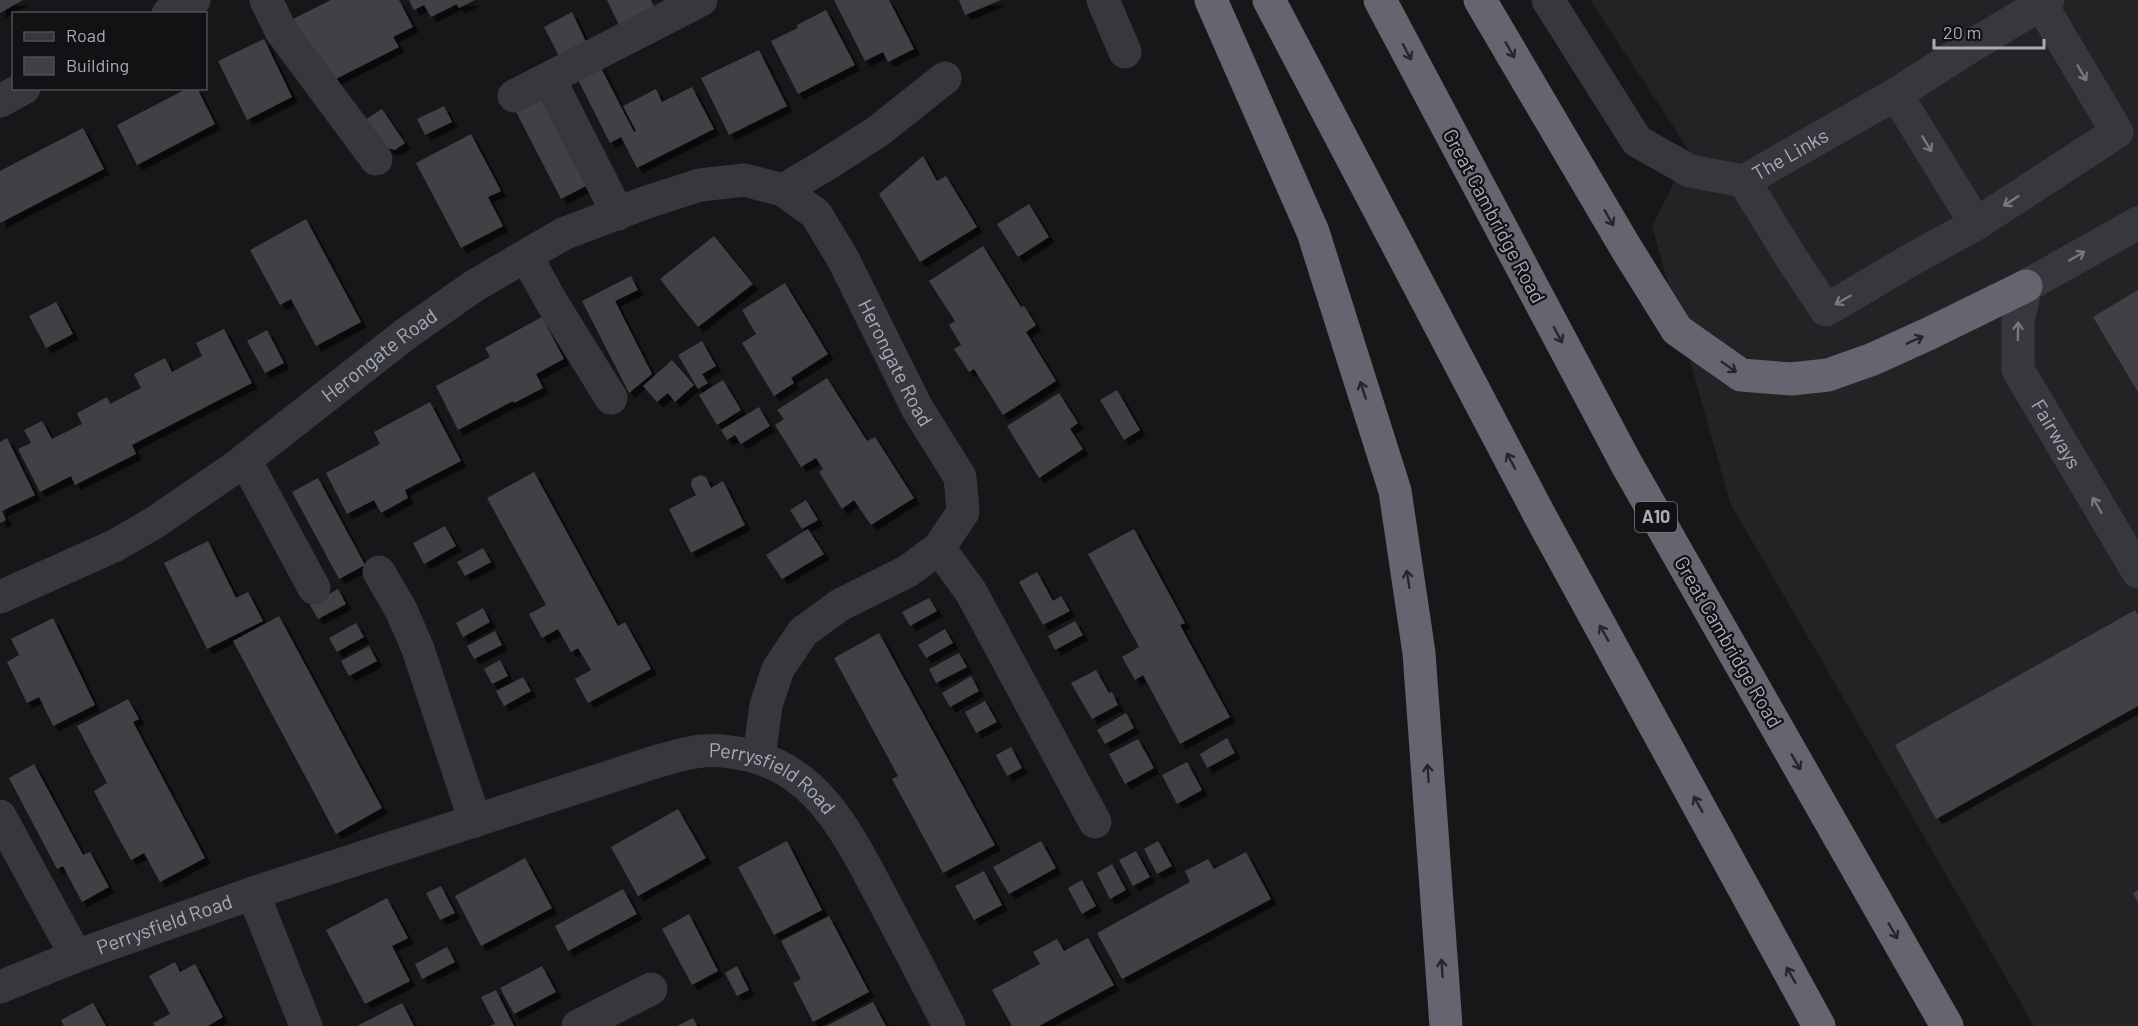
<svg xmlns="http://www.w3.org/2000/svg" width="2138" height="1026" font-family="Barlow,sans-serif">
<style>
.built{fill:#232225}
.building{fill:#414045;filter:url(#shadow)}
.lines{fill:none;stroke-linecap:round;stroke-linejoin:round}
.minor{stroke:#37383d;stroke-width:33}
.highway{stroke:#64656e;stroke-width:33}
.oneway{stroke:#26262a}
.oneway2{stroke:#767781}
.labels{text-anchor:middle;stroke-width:4.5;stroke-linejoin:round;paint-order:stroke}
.shield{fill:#121113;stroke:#7c7d86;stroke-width:1.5}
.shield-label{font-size:18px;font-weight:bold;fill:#a9abb8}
.street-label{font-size:20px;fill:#a9abb8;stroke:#121113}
</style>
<defs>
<filter id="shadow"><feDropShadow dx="5.5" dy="5.5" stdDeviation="0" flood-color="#0009"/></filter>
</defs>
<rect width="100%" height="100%" fill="#171618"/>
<polygon class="built" points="1590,0 2138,0 2138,1026 2034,1026 1730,503 1652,226 1690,152"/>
<g class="building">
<polygon points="0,0 23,0 0,13"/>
<polygon points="331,0 399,0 413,27 393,37 399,47 326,84 293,19"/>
<polygon points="409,0 475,0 459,8 457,4 431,17 424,5 414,10"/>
<polygon points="607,0 651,0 655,9 620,27"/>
<polygon points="834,0 889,0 914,49 888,62 883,52 865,61"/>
<polygon points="959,0 1001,0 965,15"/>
<polygon points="826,10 855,65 798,94 771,41 798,28 797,25"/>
<polygon points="572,12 586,42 559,56 544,27"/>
<polygon points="264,39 292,97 247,120 218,61"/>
<polygon points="759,50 787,106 729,135 701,78"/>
<polygon points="599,64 634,132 636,131 623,106 656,89 662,102 692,87 714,129 637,168 621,137 610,143 576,76"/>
<polygon points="188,88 197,88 215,124 137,165 117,125"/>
<polygon points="538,93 586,186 561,199 513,106"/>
<polygon points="444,106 452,122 425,135 417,119"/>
<polygon points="382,109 405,143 395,150 378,145 362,122"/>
<polygon points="83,128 104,169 0,223 0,171"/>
<polygon points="471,134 501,191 488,197 503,226 461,248 416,163"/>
<polygon points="923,156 937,181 946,176 977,227 920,262 879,194"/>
<polygon points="1029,204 1049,237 1018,257 997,224"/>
<polygon points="306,219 361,322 316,346 291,299 280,305 250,250"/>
<polygon points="714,236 753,284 698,327 660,279"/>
<polygon points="983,246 1021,307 1024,306 1036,325 1026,332 1056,381 1003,415 974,369 969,372 954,349 961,345 949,325 955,321 929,281"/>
<polygon points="631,276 638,290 615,301 652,374 629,393 582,301"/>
<polygon points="785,283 828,354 791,378 794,383 774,396 742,343 756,334 742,310"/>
<polygon points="2138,290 2138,392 2093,317"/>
<polygon points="56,302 73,334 46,348 29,316"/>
<polygon points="542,317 564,359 536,374 543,388 514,403 513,401 458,430 436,386 490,357 485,348"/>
<polygon points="224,329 252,383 132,445 136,454 75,485 71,476 40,492 18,449 31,443 24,430 42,421 52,439 82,424 77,413 107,397 110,404 141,388 134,374 165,358 172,372 202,356 196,343"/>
<polygon points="267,330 284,363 265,373 247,341"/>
<polygon points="702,341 716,366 702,374 708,383 698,389 678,355"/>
<polygon points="672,360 694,385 675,402 668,393 657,402 643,386"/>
<polygon points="827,378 867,441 875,437 914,498 871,525 854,500 842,509 819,472 823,469 816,458 801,467 775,425 784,419 777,410"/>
<polygon points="723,380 741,410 717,425 699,395"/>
<polygon points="1117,390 1140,430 1124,440 1100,400"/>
<polygon points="1059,393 1078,423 1070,429 1083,449 1039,478 1007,426"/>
<polygon points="430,402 461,461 405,490 408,498 381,513 374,500 347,514 326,473 380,444 374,432"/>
<polygon points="759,407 770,426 741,444 735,435 727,440 721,430"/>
<polygon points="7,438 35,495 2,511 6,520 0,523 0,442"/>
<polygon points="534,472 618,626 625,622 651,669 588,703 575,679 591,670 578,648 571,652 558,629 542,638 529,614 546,605 487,498"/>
<polygon points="700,475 706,477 711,488 723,481 745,525 691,553 669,509 696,495 691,485 692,479"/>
<polygon points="318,478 365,565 339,579 292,492"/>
<polygon points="806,500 818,520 802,529 790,510"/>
<polygon points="445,526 456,546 424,564 413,543"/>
<polygon points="808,529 824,554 782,579 766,555"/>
<polygon points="1134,529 1185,623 1180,625 1230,717 1180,744 1143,675 1135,680 1122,657 1139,647 1088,554"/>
<polygon points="208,541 236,598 248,592 263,621 207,649 164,563"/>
<polygon points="483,548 491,562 465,576 457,562"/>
<polygon points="1037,572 1053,601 1061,596 1070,611 1043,625 1019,582"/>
<polygon points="338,589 346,604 318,619 310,605"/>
<polygon points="929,598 937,611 910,626 902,612"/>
<polygon points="483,608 490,622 463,637 456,623"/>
<polygon points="2135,610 2138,615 2138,706 1936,819 1895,745"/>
<polygon points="279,616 382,808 336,834 233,641"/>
<polygon points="53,618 95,705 53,726 39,697 27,703 7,662 19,655 11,639"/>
<polygon points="1075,621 1083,635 1055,650 1048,636"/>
<polygon points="356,623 364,637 337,652 329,638"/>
<polygon points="945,629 953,643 926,658 918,645"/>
<polygon points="495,631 502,645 474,659 467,646"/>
<polygon points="879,633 995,845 943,873 892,779 898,776 834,658"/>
<polygon points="369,646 377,661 349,676 341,661"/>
<polygon points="959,653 967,667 936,683 929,669"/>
<polygon points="500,660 508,676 492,684 484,669"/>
<polygon points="1096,670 1109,693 1112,692 1118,705 1092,719 1071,683"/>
<polygon points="971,676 979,691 950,707 942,693"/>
<polygon points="523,677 531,691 504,706 496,691"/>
<polygon points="128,699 139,719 133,722 205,858 160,882 144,853 131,860 118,837 94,791 107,783 77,726"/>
<polygon points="985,701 997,722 976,733 965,712"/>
<polygon points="1126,713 1134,728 1105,744 1097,730"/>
<polygon points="1227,738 1235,753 1207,768 1200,754"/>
<polygon points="1138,739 1154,768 1125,784 1109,754"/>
<polygon points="1011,747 1022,768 1007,776 996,755"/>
<polygon points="1187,762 1202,790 1177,804 1162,775"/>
<polygon points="34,764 83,855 90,852 109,887 82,902 63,866 57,869 9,778"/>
<polygon points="678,809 706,858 638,896 611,847"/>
<polygon points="787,841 822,910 774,935 738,867"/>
<polygon points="1041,841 1056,868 1009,894 993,867"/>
<polygon points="1158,841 1172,866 1157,874 1144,849"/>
<polygon points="1136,851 1150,877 1133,886 1119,860"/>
<polygon points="1246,852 1271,899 1122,979 1097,933 1190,882 1185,871 1208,859 1214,869"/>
<polygon points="525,858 552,908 481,946 455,896"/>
<polygon points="1112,864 1126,890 1110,899 1097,873"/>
<polygon points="984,871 1002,905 974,920 955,886"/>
<polygon points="1082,880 1096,906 1082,914 1068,888"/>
<polygon points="441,886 455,913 440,920 426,893"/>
<polygon points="623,889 637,914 568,951 555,926"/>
<polygon points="2138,890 2138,903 2133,893"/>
<polygon points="387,898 408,938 392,946 410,981 365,1004 326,930"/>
<polygon points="689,914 718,971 692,985 662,929"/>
<polygon points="829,916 869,992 813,1022 793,983 801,979 781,941"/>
<polygon points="1088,938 1114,985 1039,1026 1012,1026 992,990 1040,964 1033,952 1057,939 1064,951"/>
<polygon points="447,947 455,962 422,979 415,964"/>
<polygon points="175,962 180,972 195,964 223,1017 208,1026 155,1026 153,1023 170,1014 149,976"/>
<polygon points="542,966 556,992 514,1014 500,988"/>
<polygon points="737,966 749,990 737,996 725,973"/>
<polygon points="496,990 514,1026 490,1026 495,1024 481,997"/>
<polygon points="873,1002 886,1026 826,1026"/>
<polygon points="93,1003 106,1026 64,1026 61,1020"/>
<polygon points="402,1003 414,1026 357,1026"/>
<polygon points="693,1018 697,1026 677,1026"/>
</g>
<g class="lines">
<g class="minor">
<polyline points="266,0 281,31 376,159"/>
<polyline points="1103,0 1125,52"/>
<path id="s1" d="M1548 0 1637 141 1690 171 1744 181 1896 94 1973 45 2048 0"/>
<polyline points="168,14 194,0"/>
<polyline points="556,92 618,214"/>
<polyline points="1896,94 1976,224"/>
<polyline points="514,96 701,0"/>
<polyline points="0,101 24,88"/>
<polyline points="1744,181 1794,262 1826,310 1907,262 1976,224 2117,132 2041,4"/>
<polyline points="783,190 822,167 877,132 945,78"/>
<path id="s2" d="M2138 223 2026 286 2018 322V370L2138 572"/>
<polyline points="526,256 551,301 611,398"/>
<polyline points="245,460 314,588"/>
<polyline points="939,548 971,592 1095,822"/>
<polyline points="379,572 401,610 418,649 475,821"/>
<path id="s3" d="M0 597 114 546 154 523 237 466 407 333 474 286 563 234 647 202 700 185 744 180 783 190 816 214 843 259 917 408 960 477 963 512 939 548 908 571 840 605 803 632 778 669 766 705 759 757"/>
<polyline points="0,816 76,956"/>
<polyline points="253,893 306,1026"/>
<path id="s4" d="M0 987 76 956 253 893 658 761C673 757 688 752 703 751 717 749 734 752 748 755 818 771 848 834 879 892 903 937 926 981 949 1026"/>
<polyline points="578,1026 651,989"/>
</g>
<g class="highway">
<polyline points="1211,0 1313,232 1395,491 1419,653 1446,1026"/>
<polyline points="1269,0 1539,514 1819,1026"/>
<polyline points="1380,0 1626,463 1947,1026"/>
<polyline points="1480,0 1626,248 1677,330 1741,375 1791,379 1828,375 1873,359 1928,334 2026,286"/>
</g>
</g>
<defs><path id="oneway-shaft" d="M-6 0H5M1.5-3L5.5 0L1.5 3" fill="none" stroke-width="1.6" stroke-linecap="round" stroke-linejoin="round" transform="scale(1.5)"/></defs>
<g class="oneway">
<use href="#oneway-shaft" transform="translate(1510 50) rotate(60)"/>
<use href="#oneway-shaft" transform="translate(1407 52) rotate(62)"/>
<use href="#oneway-shaft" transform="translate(1609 218) rotate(60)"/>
<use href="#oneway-shaft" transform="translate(1558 335) rotate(62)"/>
<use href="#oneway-shaft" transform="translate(1915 340) rotate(-24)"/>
<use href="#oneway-shaft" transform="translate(1729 367) rotate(35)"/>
<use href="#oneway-shaft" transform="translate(1363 390) rotate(-108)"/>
<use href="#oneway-shaft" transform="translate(1511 461) rotate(-118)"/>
<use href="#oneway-shaft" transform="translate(1408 579) rotate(-99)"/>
<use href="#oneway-shaft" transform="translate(1604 633) rotate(-119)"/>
<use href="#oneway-shaft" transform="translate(1796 762) rotate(60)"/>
<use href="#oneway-shaft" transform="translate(1428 773) rotate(-94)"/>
<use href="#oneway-shaft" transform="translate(1698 804) rotate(-119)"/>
<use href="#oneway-shaft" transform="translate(1893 931) rotate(60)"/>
<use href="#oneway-shaft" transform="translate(1442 968) rotate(-94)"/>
<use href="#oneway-shaft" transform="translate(1791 975) rotate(-119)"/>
</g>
<g class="oneway2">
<use href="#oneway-shaft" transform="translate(2082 73) rotate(60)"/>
<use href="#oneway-shaft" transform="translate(1927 144) rotate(59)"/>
<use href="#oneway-shaft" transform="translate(2011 201) rotate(146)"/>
<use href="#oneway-shaft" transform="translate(2077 256) rotate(-30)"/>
<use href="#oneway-shaft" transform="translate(1843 300) rotate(150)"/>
<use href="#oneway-shaft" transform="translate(2018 331) rotate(-89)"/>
<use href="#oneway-shaft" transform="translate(2097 505) rotate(-120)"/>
</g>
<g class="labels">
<rect class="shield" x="1635" y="502" width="42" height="30" rx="4.5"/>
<g class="shield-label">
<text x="1656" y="523">A10</text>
</g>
<g class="street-label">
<text dy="7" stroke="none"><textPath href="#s1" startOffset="336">The Links</textPath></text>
<text transform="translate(1494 216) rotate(62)" y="7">Great Cambridge Road</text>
<text dy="7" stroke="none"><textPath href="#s3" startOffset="452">Herongate Road</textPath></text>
<text dy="7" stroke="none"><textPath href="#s3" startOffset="1112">Herongate Road</textPath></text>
<text dy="7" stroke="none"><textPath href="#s2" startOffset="288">Fairways</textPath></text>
<text transform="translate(1728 642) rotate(60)" y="7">Great Cambridge Road</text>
<text dy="7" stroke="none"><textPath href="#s4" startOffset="819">Perrysfield Road</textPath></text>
<text dy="7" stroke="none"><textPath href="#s4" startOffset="176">Perrysfield Road</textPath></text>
</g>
</g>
<rect x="12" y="12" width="195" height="78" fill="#121113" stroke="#4e4f55" stroke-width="1.5"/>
<rect x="24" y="32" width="30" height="9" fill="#37383d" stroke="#4e4f55" stroke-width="1.5"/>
<text x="66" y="42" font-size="18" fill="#a9abb8">Road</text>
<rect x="24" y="57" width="30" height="18" fill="#414045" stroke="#4e4f55" stroke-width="1.5"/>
<text x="66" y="72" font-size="18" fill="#a9abb8">Building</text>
<path d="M1934 39v9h110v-9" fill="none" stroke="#a9abb8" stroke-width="3"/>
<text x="1943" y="39" font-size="18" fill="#a9abb8" stroke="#121113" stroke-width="4.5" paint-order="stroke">20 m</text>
</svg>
